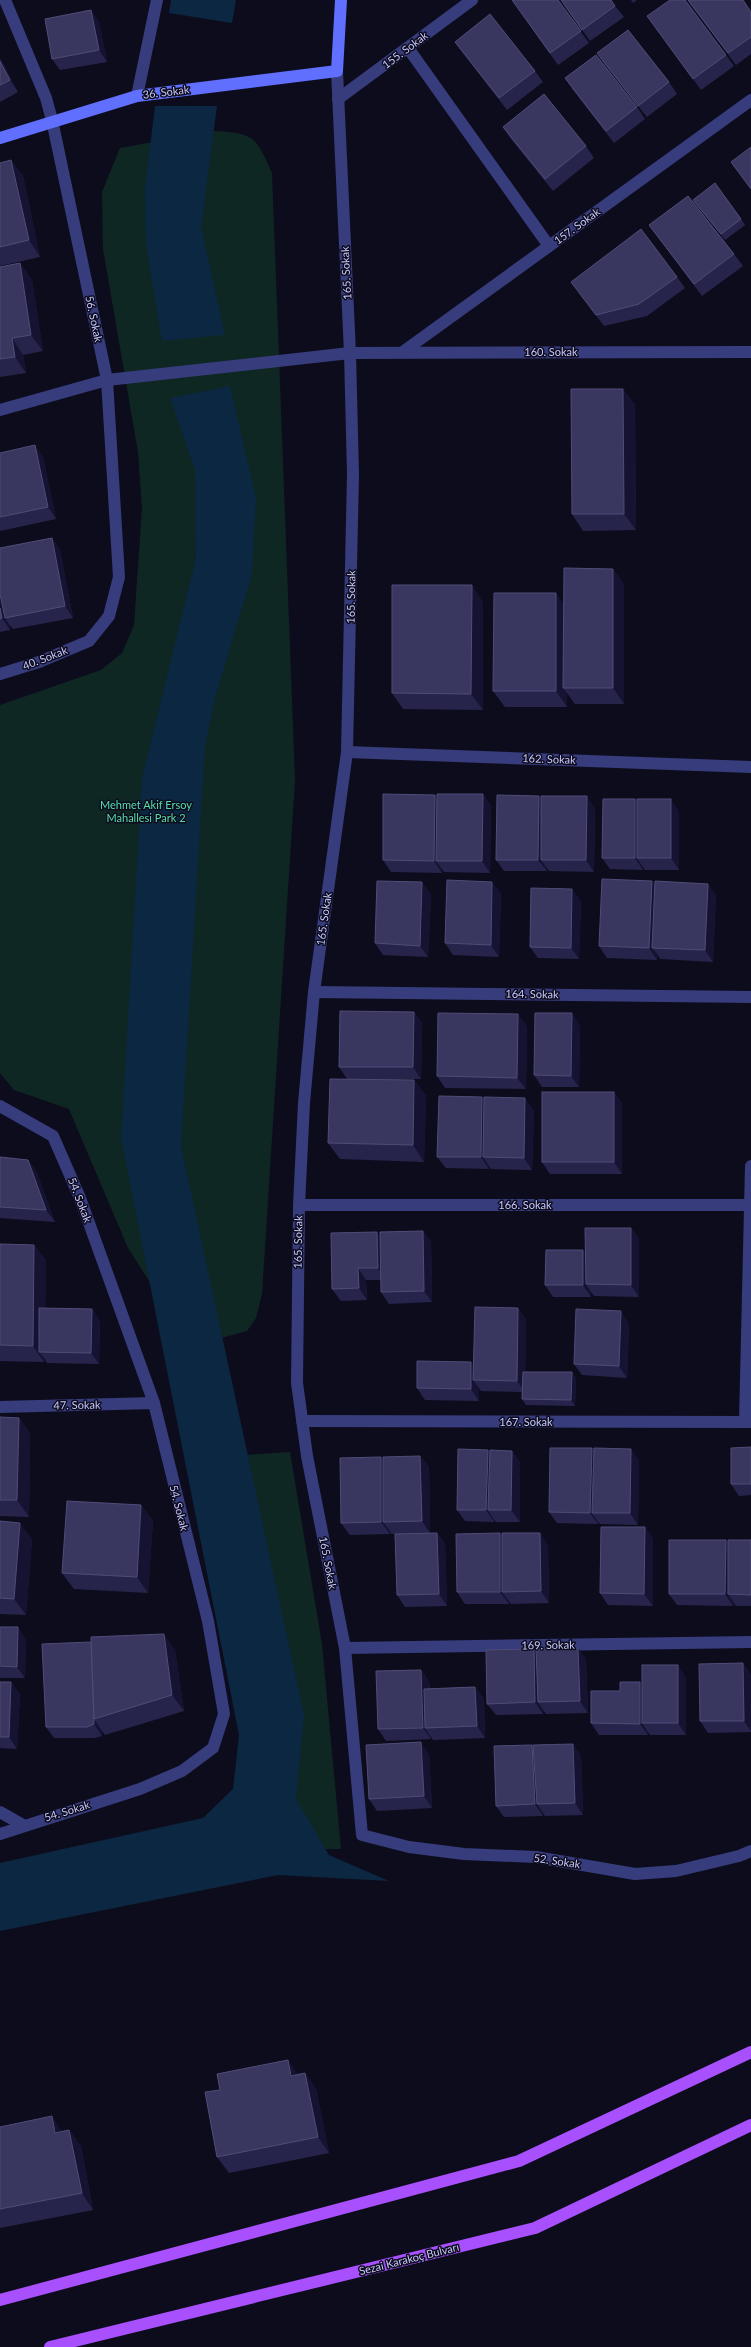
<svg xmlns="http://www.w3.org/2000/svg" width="751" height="2347" font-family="Lato,sans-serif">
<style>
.green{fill:#0f2723}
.water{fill:#0c2741}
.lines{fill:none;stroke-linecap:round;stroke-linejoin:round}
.street{stroke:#373c7c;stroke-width:12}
.secondary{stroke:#606ffe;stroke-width:12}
.primary{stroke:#a850fe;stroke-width:12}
.wall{fill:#27244c}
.shaded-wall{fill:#151331}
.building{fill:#39365f;stroke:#4f4d78}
.labels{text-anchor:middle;stroke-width:3;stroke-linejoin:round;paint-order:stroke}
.street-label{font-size:11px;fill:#c9c9ff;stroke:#0d0c1d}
.park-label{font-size:11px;fill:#56ddab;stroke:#0d0c1d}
</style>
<rect width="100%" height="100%" fill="#0d0c1d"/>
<g class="green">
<path d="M213 131C255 133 256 137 272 173L295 780 262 1294 256 1318 247 1331 203 1343 171 1315 128 1248 69 1109 14 1090 0 1073V705L101 670 122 653 134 625 142 508 138 452 103 249 102 192 120 148Z"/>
<polygon points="290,1452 322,1644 341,1849 272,1849 198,1458"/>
</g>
<g class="water">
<polygon points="171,0 236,0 232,23 169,13"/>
<polygon points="155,106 217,106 201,227 225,335 162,341 146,245 145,188"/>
<polygon points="230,386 256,498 252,574 215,698 205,746 181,1146 304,1715 296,1799 329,1855 389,1881 278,1875 0,1931 0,1863 203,1818 233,1789 239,1735 121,1138 142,778 196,558 195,470 170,398"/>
</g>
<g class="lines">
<g class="street">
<polyline points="408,48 549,246"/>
<polyline points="337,71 350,353 353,474 347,752 314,992 304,1103 299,1205 297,1383 307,1456 345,1648 362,1835 409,1847 464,1854 536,1857 635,1874 676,1871 739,1856 751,1851"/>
<polyline points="137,96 157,0"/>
<polyline points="338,99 472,0"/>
<polyline points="404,351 751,100"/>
<polyline points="0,410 107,380 350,353 751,352"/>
<polyline points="0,674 39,662 89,641 109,616 119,577 107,380 52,120 46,98 5,0"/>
<polyline points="347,752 751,767"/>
<polyline points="314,992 751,997"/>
<polyline points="0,1106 53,1136 80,1198 154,1403 208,1621 224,1714 213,1748 182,1771 140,1789 0,1834"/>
<polyline points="299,1205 751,1205"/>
<polyline points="0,1407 154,1403"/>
<polyline points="302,1421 751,1422"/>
<polyline points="745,1422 751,1166"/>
<polyline points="345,1648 751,1642"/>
<polyline points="0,1812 23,1825"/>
</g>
<polyline class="secondary" points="0,138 137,96 337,71 341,0"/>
<g class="primary">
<polyline points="0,2300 519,2161 751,2052"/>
<polyline points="50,2347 535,2228 751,2125"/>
</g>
</g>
<g class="wall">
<polygon points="512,0 558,0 589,43 558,65"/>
<polygon points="561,0 615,6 624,17 590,41"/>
<polygon points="631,0 637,0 633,3"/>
<polygon points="687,0 743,0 751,12 751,54 736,65"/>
<polygon points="91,10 99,22 107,62 60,70 52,59"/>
<polygon points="656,28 726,55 734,66 701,90"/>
<polygon points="455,42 535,71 543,82 507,110 463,53"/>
<polygon points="597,53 669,82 677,94 647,117 605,65"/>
<polygon points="0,58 18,92 0,102"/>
<polygon points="565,78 637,107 645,119 614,143 573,90"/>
<polygon points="503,127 586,146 594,158 553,191 511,139"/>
<polygon points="11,160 23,176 40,257 0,266 0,163"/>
<polygon points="693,200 741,219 745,225 725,240 697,206"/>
<polygon points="649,225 734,254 743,266 702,296"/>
<polygon points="20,263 32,280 43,351 23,355 26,373 0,377 0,267"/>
<polygon points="677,277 685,288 647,316 604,326 571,282"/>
<polygon points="623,389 635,405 636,530 583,531 572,514"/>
<polygon points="0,453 43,457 56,519 0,531"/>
<polygon points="52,538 60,550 73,618 13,629 9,624 10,630 0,632 0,548"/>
<polygon points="613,569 624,585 624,704 575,704 567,693 567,707 505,707 493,691 564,605"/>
<polygon points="483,602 483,710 403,709 392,693"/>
<polygon points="483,794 491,806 490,873 444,872 442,869 442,873 391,872 383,860 435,795 437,798"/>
<polygon points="539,796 541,799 595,808 594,872 549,871 547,868 547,871 504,871 496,860"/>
<polygon points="637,802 679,811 679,870 645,870 643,867 643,870 610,869 602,858"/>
<polygon points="652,881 654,885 716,895 713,962 660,959 658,955 657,960 607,958 599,946"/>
<polygon points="501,893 499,957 453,955 445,943"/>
<polygon points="431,894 428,957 383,955 375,943"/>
<polygon points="581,901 579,959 538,958 530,947"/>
<polygon points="414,1012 422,1023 421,1079 347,1079 339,1067"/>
<polygon points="580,1025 579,1087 542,1087 534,1075"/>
<polygon points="527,1026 526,1089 445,1088 437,1076"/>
<polygon points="414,1080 426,1096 424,1162 340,1159 328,1143"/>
<polygon points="614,1092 622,1104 622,1174 550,1174 542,1162"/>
<polygon points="482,1097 484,1100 534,1110 532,1170 491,1169 489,1166 489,1169 446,1168 437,1157"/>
<polygon points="0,1157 28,1160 36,1171 55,1222 0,1218"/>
<polygon points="631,1228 639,1239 639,1297 594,1296 591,1292 591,1297 553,1297 545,1285 585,1253"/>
<polygon points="423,1231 431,1242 432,1302 389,1304 381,1292 381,1280 366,1280 367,1300 341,1301 332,1289 380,1235"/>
<polygon points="0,1244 34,1245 46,1261 45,1308 92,1309 100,1321 99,1364 47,1363 45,1359 44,1362 0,1361"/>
<polygon points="518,1308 526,1320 525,1372 572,1372 576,1379 575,1406 526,1405 522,1399 522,1392 481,1391 479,1388 479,1401 425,1400 417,1388 471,1362 473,1366"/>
<polygon points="629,1323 627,1378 582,1375 574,1364"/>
<polygon points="0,1417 19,1418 30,1434 29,1517 0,1516"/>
<polygon points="751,1447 751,1495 739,1496 731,1484"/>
<polygon points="488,1450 489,1452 512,1451 520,1462 520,1522 496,1522 494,1520 494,1522 465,1521 457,1510"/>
<polygon points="594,1451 639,1460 638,1525 600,1524 598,1522 598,1524 557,1523 549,1512"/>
<polygon points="420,1456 429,1467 430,1533 391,1534 390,1531 390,1534 350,1535 341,1523 383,1460"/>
<polygon points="141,1505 153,1521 148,1593 74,1589 62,1573"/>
<polygon points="0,1521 32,1539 26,1615 0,1614"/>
<polygon points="645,1527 653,1539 653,1606 608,1605 600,1593"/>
<polygon points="437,1533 445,1544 447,1606 405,1607 397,1595"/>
<polygon points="500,1533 502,1536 548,1545 549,1603 511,1604 509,1601 509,1604 465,1604 457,1592"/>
<polygon points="751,1540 751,1606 736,1606 734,1603 733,1606 677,1605 669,1594 728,1543"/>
<polygon points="0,1627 26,1639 25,1678 0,1678"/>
<polygon points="534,1649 536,1652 586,1659 588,1713 546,1714 543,1710 543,1714 496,1715 487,1704"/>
<polygon points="175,1650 184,1711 105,1735 102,1731 102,1736 95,1738 54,1738 46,1727"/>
<polygon points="421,1670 429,1682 430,1689 475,1687 484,1699 485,1738 433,1740 431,1737 431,1739 386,1741 378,1729"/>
<polygon points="751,1674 751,1732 708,1733 700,1721"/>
<polygon points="686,1677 686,1735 650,1735 648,1732 648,1735 599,1735 591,1723 620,1691 640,1682 642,1685"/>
<polygon points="0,1682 11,1682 20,1694 17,1749 0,1748"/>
<polygon points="532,1745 534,1748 581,1755 583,1815 545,1816 543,1813 543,1816 504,1817 496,1806"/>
<polygon points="429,1754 432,1808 377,1811 369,1799"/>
<polygon points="305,2073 316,2089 329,2153 229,2173 217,2157 298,2074"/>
<polygon points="0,2127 62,2131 69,2130 81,2146 93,2210 0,2228"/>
</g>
<g class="shaded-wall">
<polygon points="91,10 99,22 107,62 99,50"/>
<polygon points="0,58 18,92 10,80 0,61"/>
<polygon points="11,160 23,176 40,257 29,240"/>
<polygon points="20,263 32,280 43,351 31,335"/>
<polygon points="12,338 23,355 26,373 15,357"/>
<polygon points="623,389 635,405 636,530 624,514"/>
<polygon points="35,445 43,457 56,519 48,507"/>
<polygon points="52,538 60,550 73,618 65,606"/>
<polygon points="613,569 624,585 624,704 613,688"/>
<polygon points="0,577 5,618 9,624 10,630 2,618 0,608"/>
<polygon points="472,585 483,602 483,710 471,694"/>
<polygon points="556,593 567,610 563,688 567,693 567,707 556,691"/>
<polygon points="483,794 491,806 490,873 482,861"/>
<polygon points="435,795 443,806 436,861 442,869 442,873 434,861"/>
<polygon points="539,796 547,808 541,860 547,868 547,871 538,860"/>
<polygon points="587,796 595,808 594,872 586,860"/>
<polygon points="635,799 643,811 637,858 643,867 643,870 635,858"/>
<polygon points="671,799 679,811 679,870 671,858"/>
<polygon points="652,881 660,892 652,948 658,955 657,960 649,948"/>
<polygon points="422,882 431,894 428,957 420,946"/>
<polygon points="492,882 501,893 499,957 491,945"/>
<polygon points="708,884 716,895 713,962 705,950"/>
<polygon points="572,889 581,901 579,959 571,948"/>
<polygon points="414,1012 422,1023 421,1079 413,1067"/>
<polygon points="572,1013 580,1025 579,1087 571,1076"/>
<polygon points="518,1014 527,1026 526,1089 517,1078"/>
<polygon points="414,1080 426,1096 424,1162 413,1145"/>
<polygon points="614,1092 622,1104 622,1174 614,1162"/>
<polygon points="482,1097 490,1108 483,1157 489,1166 489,1169 481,1157"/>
<polygon points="525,1098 534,1110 532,1170 524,1158"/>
<polygon points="28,1160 36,1171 55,1222 46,1210"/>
<polygon points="631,1228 639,1239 639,1297 631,1285"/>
<polygon points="423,1231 431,1242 432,1302 424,1291"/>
<polygon points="377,1232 385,1243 386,1280 378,1268"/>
<polygon points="34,1245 46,1261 45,1352 39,1352 45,1359 44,1362 33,1346"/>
<polygon points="583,1250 591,1261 586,1284 591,1292 591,1297 583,1285"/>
<polygon points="358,1268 366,1280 367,1300 359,1288"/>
<polygon points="518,1308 526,1320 525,1392 517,1381"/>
<polygon points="92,1309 100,1321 99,1364 91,1353"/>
<polygon points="621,1311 629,1323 627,1378 619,1366"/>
<polygon points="471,1362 479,1374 473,1380 479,1388 479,1401 471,1389"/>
<polygon points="572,1372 576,1379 575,1406 571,1400"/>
<polygon points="19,1418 30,1434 29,1517 17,1500"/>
<polygon points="592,1448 600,1460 592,1513 598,1522 598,1524 590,1513"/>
<polygon points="631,1449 639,1460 638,1525 630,1513"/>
<polygon points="488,1450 496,1462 488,1510 494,1520 494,1522 486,1510"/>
<polygon points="512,1451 520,1462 520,1522 511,1510"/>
<polygon points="420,1456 429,1467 430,1533 422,1521"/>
<polygon points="381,1457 389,1469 383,1522 390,1531 390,1534 381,1522"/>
<polygon points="141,1505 153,1521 148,1593 137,1577"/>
<polygon points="20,1523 32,1539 26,1615 14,1599"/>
<polygon points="645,1527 653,1539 653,1606 644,1594"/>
<polygon points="437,1533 445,1544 447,1606 439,1594"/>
<polygon points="500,1533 508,1545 502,1592 509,1601 509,1604 500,1592"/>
<polygon points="540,1533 548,1545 549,1603 541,1591"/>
<polygon points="726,1540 734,1551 728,1594 734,1603 733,1606 725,1594"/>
<polygon points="18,1627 26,1639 25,1678 17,1667"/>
<polygon points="164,1634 175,1650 184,1711 172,1695"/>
<polygon points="578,1648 586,1659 588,1713 580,1701"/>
<polygon points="534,1649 542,1660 538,1702 543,1710 543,1714 535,1702"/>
<polygon points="743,1663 751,1674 751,1731 744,1721"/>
<polygon points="678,1665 686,1677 686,1735 678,1723"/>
<polygon points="421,1670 429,1682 431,1728 425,1728 431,1737 431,1739 423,1728"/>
<polygon points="11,1682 20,1694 17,1749 9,1737"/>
<polygon points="640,1682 648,1694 642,1723 648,1732 648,1735 640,1724"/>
<polygon points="475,1687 484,1699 485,1738 477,1726"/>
<polygon points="94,1719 102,1731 102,1736 94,1724"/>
<polygon points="421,1742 429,1754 432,1808 424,1796"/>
<polygon points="573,1744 581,1755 583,1815 575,1803"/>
<polygon points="532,1745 540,1757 537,1804 543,1813 543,1816 535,1804"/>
<polygon points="288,2060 299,2076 291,2076"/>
<polygon points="305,2073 316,2089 329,2153 318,2137"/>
<polygon points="52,2116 63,2133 55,2133"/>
<polygon points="69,2130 81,2146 93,2210 82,2193"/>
</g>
<g class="building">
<polygon points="512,0 558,0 581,31 550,53"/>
<polygon points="561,0 611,0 615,6 582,30"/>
<polygon points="670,0 685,0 726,55 693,79 647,16"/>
<polygon points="688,0 743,0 751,12 751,37 728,53"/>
<polygon points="91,10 99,50 52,59 45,19"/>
<polygon points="490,14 535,71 499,98 455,42"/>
<polygon points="628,30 669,82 638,106 597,53"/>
<polygon points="596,55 637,107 606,131 565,78"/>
<polygon points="0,61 10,80 0,85"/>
<polygon points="544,94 586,146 545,179 503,127"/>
<polygon points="751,147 751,189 731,162"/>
<polygon points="11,160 29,240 0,247 0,163"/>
<polygon points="715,183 741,219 721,234 693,200"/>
<polygon points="688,196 734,254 694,284 649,225"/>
<polygon points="641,229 677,277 639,304 596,315 571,282"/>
<polygon points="20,263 31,335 12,338 15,357 0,359 0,267"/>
<polygon points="571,389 623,389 624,514 572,514"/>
<polygon points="35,445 48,507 0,517 0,453"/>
<polygon points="52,538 65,606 5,618 0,594 0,548"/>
<polygon points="564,568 613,569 613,688 563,688"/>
<polygon points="392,585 472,585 471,694 392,693"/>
<polygon points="494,593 556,593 556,691 493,691"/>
<polygon points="0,608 2,618 0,619"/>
<polygon points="383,794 435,795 434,861 383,860"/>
<polygon points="437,794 483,794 482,861 436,861"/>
<polygon points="497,795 539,796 538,860 496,860"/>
<polygon points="541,796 587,796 586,860 541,860"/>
<polygon points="603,799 635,799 635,858 602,858"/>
<rect x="637" y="799" width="34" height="59"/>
<polygon points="602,879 652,881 649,948 599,946"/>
<polygon points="447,880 492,882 491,945 445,943"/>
<polygon points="377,881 422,882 420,946 375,943"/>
<polygon points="655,881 708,884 705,950 652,948"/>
<polygon points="531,888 572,889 571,948 530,947"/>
<polygon points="340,1011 414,1012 413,1067 339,1067"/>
<polygon points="438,1013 518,1014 517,1078 437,1076"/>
<polygon points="535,1013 572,1013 571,1076 534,1075"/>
<polygon points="330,1079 414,1080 413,1145 328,1143"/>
<rect x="542" y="1092" width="72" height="70"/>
<polygon points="439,1096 482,1097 481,1157 437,1157"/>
<polygon points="484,1097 525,1098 524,1158 483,1157"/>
<polygon points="0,1157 28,1160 46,1210 0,1207"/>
<polygon points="585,1228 631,1228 631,1285 586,1284"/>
<polygon points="423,1231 424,1291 381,1292 380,1232"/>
<polygon points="377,1232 378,1268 358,1268 359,1288 332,1289 331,1233"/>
<polygon points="0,1244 34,1245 33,1346 0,1345"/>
<polygon points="546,1250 583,1250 583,1285 545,1285"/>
<polygon points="475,1307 518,1308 517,1381 473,1380"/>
<polygon points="39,1308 92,1309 91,1353 39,1352"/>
<polygon points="576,1309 621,1311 619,1366 574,1364"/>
<polygon points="417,1361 471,1362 471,1389 417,1388"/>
<polygon points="523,1372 572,1372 571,1400 522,1399"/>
<polygon points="0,1417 19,1418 17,1500 0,1500"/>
<polygon points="751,1447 751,1484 731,1484 731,1448"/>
<polygon points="550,1448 592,1448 590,1513 549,1512"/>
<polygon points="594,1448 631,1449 630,1513 592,1513"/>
<polygon points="458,1449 488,1450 486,1510 457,1510"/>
<polygon points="490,1450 512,1451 511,1510 488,1510"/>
<polygon points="420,1456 422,1521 383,1522 383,1457"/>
<polygon points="381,1457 381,1522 341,1523 340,1458"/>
<polygon points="67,1501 141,1505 137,1577 62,1573"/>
<polygon points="0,1521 20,1523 14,1599 0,1598"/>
<polygon points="601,1527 645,1527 644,1594 600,1593"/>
<polygon points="437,1533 439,1594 397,1595 395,1534"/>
<polygon points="500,1533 500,1592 457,1592 456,1534"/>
<polygon points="502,1533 540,1533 541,1591 502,1592"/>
<polygon points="669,1540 726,1540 725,1594 669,1594"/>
<polygon points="728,1540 751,1540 751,1595 728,1594"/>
<polygon points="0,1627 18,1627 17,1667 0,1666"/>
<polygon points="164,1634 172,1695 94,1719 91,1637"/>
<polygon points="91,1642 94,1724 87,1727 46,1727 42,1644"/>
<polygon points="578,1648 580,1701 538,1702 536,1649"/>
<polygon points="534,1649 535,1702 487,1704 486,1650"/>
<polygon points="743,1663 744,1721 700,1721 699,1664"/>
<rect x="642" y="1665" width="36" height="58"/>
<polygon points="421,1670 423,1728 378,1729 376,1671"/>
<polygon points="0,1682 11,1682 9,1737 0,1737"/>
<polygon points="620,1682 640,1682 640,1724 591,1723 591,1691 620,1691"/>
<polygon points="475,1687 477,1726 425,1728 424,1689"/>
<polygon points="421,1742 424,1796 369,1799 366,1745"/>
<polygon points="573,1744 575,1803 537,1804 533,1745"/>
<polygon points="532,1745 535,1804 496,1806 494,1746"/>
<polygon points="288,2060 291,2076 305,2073 318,2137 217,2157 205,2092 220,2090 217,2074"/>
<polygon points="52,2116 55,2133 69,2130 82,2193 0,2209 0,2127"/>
</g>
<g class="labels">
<g class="street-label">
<text transform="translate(405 50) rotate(-37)" y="4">155. Sokak</text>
<text transform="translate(166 92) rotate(-7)" y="4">36. Sokak</text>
<text transform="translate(577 226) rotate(-36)" y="4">157. Sokak</text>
<text transform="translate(346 273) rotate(-93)" y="4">165. Sokak</text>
<text transform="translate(94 319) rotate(78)" y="4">56. Sokak</text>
<text x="551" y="356">160. Sokak</text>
<text transform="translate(351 597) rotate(-89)" y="4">165. Sokak</text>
<text transform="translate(45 658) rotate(-21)" y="4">40. Sokak</text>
<text transform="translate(549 759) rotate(2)" y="4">162. Sokak</text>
<text transform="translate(324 919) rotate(-82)" y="4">165. Sokak</text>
<text transform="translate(532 994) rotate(1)" y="4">164. Sokak</text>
<text transform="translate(80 1200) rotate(69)" y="4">54. Sokak</text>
<text x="525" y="1209">166. Sokak</text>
<text transform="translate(298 1242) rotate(-89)" y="4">165. Sokak</text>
<text transform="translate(77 1405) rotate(-1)" y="4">47. Sokak</text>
<text x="526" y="1426">167. Sokak</text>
<text transform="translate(179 1508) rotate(76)" y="4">54. Sokak</text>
<text transform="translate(328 1563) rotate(79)" y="4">165. Sokak</text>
<text transform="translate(548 1645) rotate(-1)" y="4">169. Sokak</text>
<text transform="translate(67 1811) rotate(-17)" y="4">54. Sokak</text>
<text transform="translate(557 1861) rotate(8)" y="4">52. Sokak</text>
<text transform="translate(409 2259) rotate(-14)" y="4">Sezai Karakoç Bulvarı</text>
</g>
<g class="park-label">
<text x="146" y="809">Mehmet Akif Ersoy<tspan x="146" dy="13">Mahallesi Park 2</tspan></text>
</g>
</g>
</svg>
